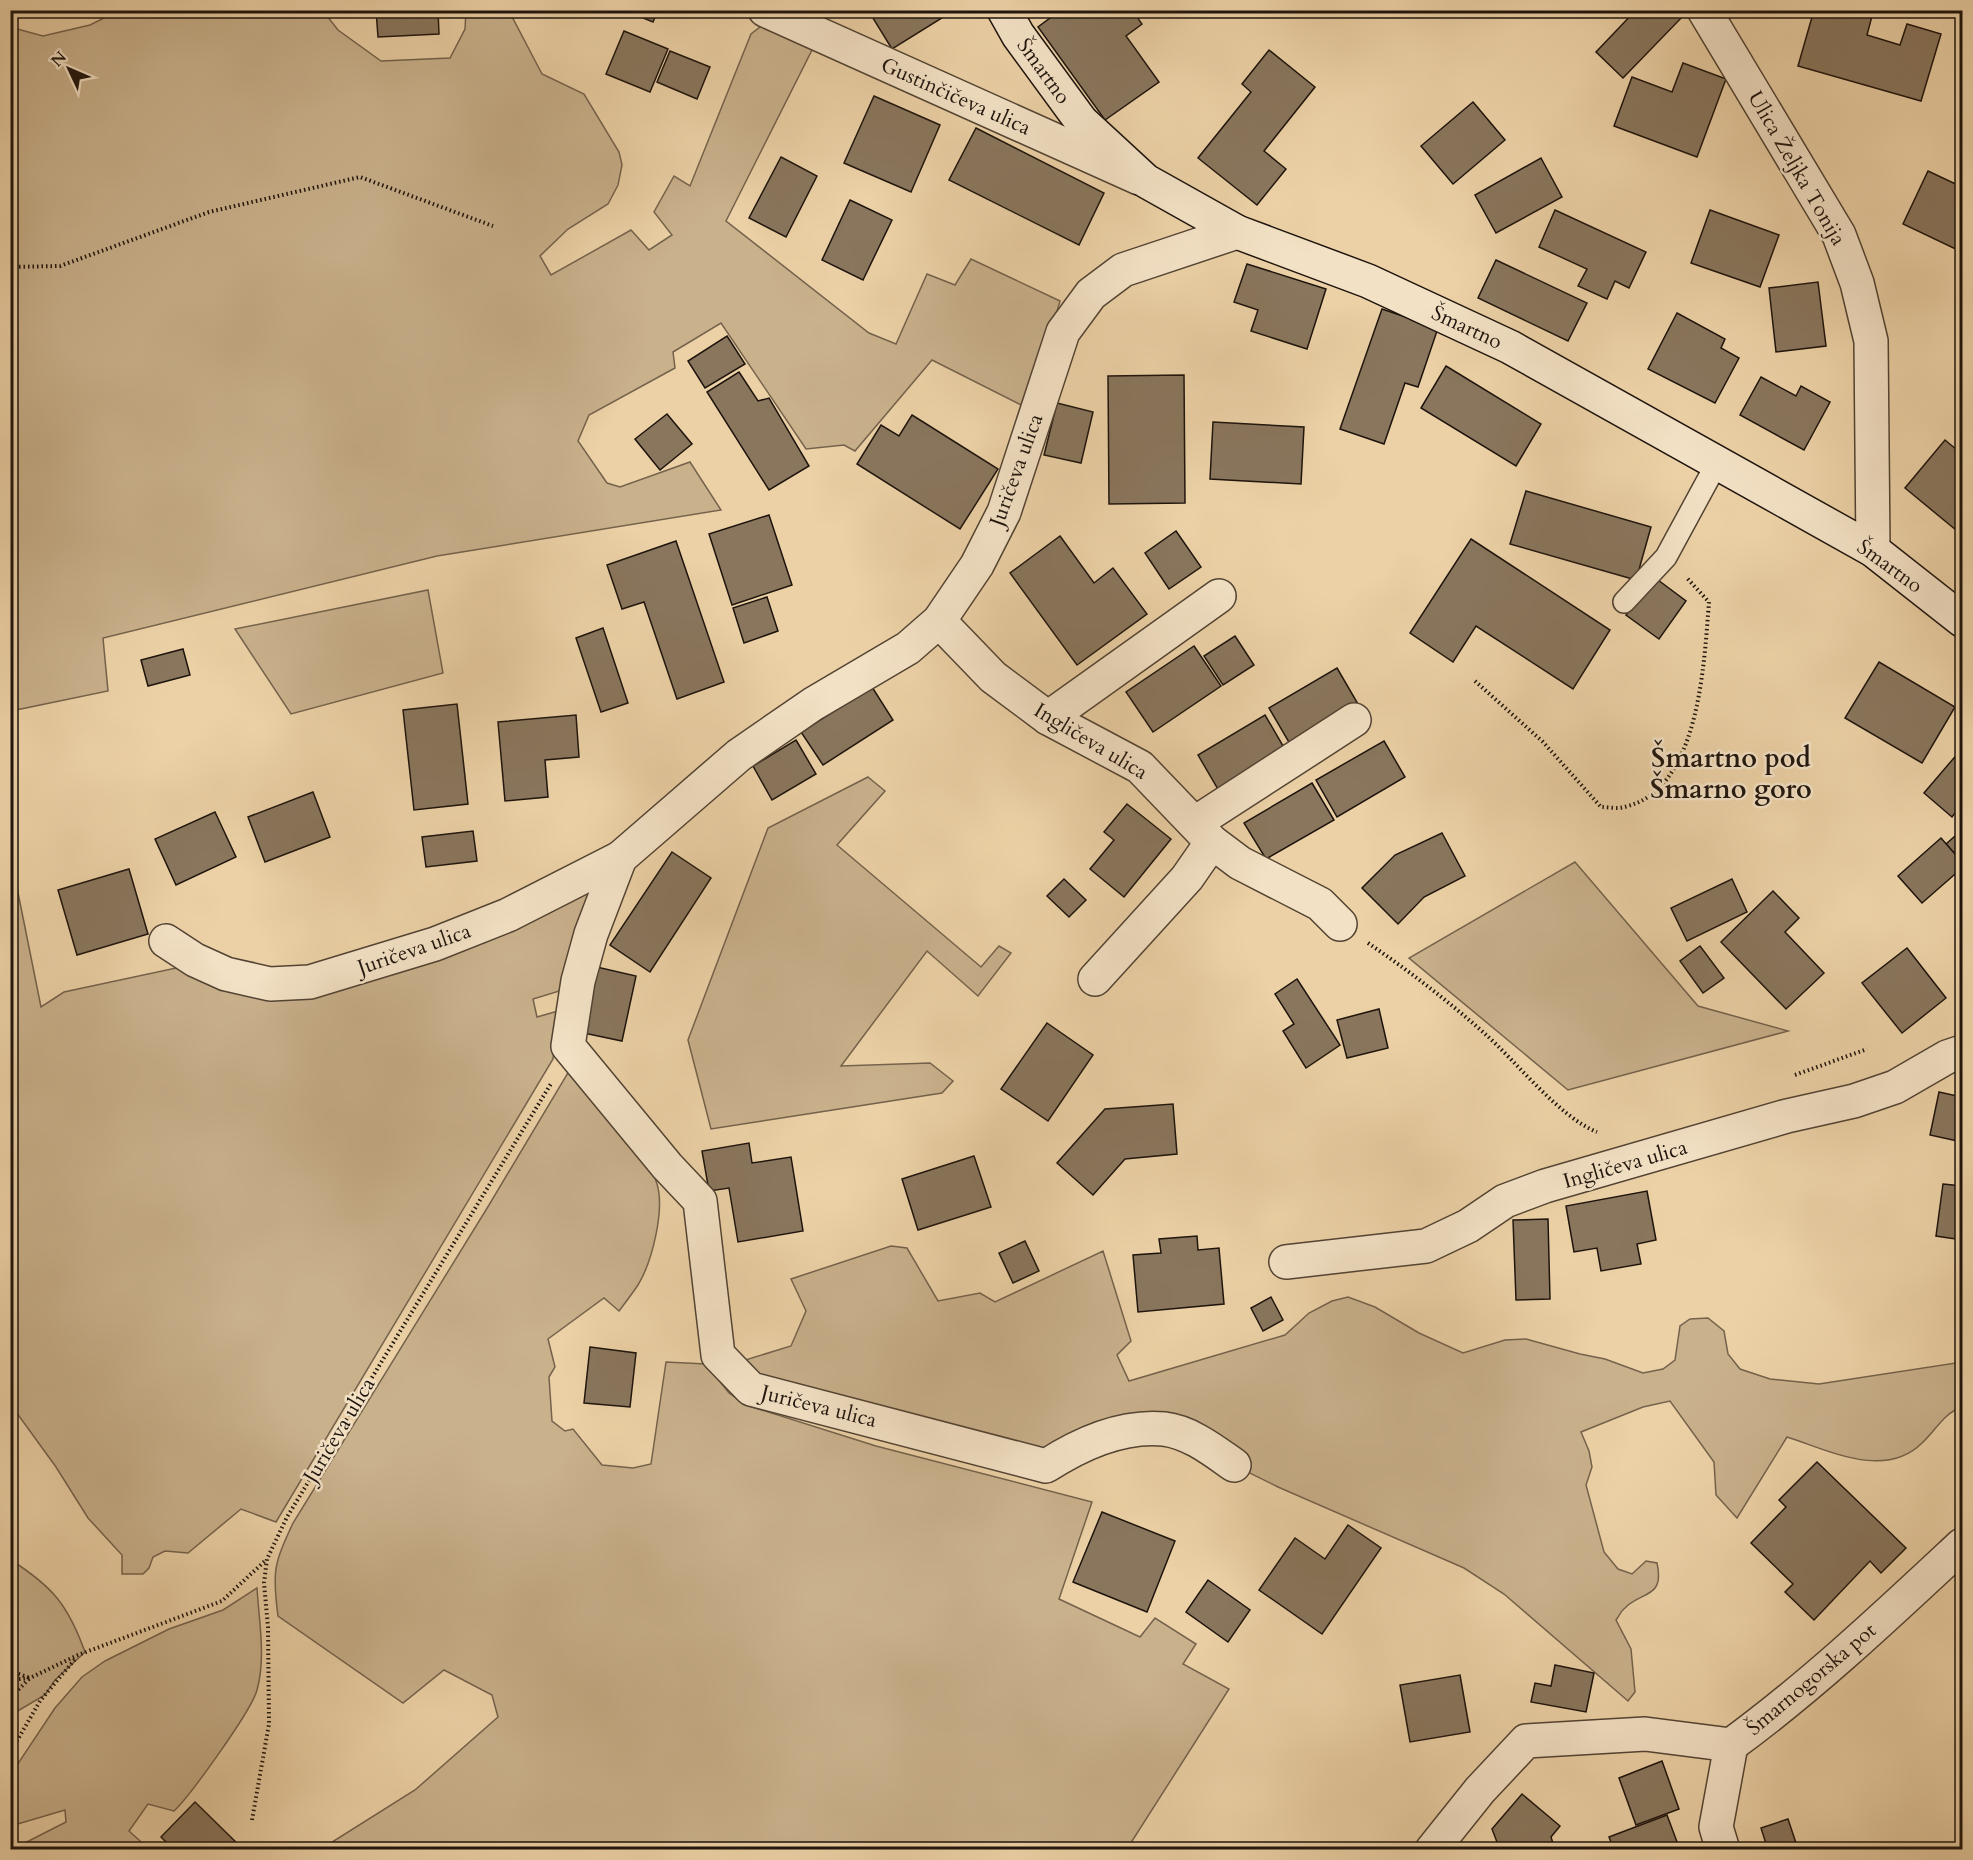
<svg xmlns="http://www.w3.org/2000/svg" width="1973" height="1860" font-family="Cardo,serif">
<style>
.green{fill:#c9b18c;stroke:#74624c;stroke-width:1.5}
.building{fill:#89765d;stroke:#1e140d;stroke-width:1.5}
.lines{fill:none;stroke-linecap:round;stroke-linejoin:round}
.lane-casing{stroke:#524333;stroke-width:24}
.street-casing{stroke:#524333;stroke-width:36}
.secondary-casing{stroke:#1e140d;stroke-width:36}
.path{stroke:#1e140d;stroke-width:4;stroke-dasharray:1.5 3;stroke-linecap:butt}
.lane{stroke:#f3e1c5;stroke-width:21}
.street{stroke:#f3e1c5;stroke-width:33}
.secondary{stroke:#f3e1c5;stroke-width:33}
.labels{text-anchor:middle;stroke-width:5;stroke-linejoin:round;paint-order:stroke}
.street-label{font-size:21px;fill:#1e140d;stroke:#f3e1c5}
.district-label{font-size:27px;font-weight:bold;fill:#1e140d;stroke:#f3e1c5}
</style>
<rect width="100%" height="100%" fill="#ecd1a6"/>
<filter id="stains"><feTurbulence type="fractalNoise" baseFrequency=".00333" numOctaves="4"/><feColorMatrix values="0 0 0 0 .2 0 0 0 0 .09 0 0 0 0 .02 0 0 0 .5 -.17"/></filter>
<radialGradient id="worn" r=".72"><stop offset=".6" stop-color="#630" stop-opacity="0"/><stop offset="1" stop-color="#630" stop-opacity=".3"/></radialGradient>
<g class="green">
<polygon points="118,11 323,11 338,30 381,61 450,58 465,29 466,11 509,11 542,74 584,94 619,152 622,165 618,185 608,204 568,229 540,256 551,275 631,230 649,250 672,235 654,212 674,176 690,186 751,34 769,20 816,42 726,221 869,333 896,344 927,274 955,285 971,259 1060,301 1029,409 932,360 855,451 844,445 806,449 721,323 673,352 675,368 589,415 578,441 607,483 620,487 690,462 721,510 437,556 103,638 108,691 11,711 10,27 43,36 90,25"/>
<polygon points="428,590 443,673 291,714 235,629"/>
<polygon points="868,777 885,791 837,845 981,967 999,946 1011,953 978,996 927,951 841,1066 930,1063 953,1081 942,1093 711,1129 688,1040 768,828"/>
<polygon points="10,853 41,1007 64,992 176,968 208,980 255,989 596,889 566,989 533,999 537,1017 558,1011 553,1059 276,1522 241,1509 188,1553 165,1551 153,1557 149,1568 143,1574 122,1574 122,1555 88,1518 56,1467 11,1405"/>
<polygon points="1575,862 1698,1006 1788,1031 1568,1090 1409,958"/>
<path d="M572 1066C596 1097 646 1147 657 1184 665 1210 652 1262 638 1285 632 1294 625 1303 619 1311L604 1298 548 1339 555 1367 549 1377 552 1421 565 1431 573 1429 602 1465 633 1468 651 1464 666 1362 706 1364 729 1393 746 1405 876 1446 1092 1502 1059 1599 1140 1637 1155 1618 1196 1644 1183 1664 1229 1689 1127 1849H321L415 1790 498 1717 492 1695 444 1670 403 1703 278 1616C272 1571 274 1564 293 1523L489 1205Z"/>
<path d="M891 1246 907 1248 938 1301 980 1293 995 1302 1103 1251 1131 1341 1117 1355 1129 1381 1285 1335 1309 1313 1332 1301 1348 1297 1375 1307 1419 1333 1463 1353 1505 1340 1526 1339 1580 1354 1605 1359 1643 1373 1663 1369 1675 1360 1680 1326 1690 1319 1708 1318 1724 1331 1728 1354 1740 1369 1770 1379 1819 1384 1962 1362V1407C1944 1413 1936 1430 1922 1443 1885 1480 1828 1450 1787 1437L1737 1518 1716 1495 1714 1462 1670 1401 1643 1407 1581 1432 1589 1451 1592 1467 1586 1485 1604 1552 1618 1569 1632 1574 1646 1561 1657 1563C1665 1599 1641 1591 1625 1608 1621 1611 1619 1616 1616 1620L1631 1649 1635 1692 1628 1701 1504 1594 1464 1568 1278 1487 1171 1434 1024 1465 777 1400 742 1361 791 1346 806 1311 791 1279Z"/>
<path d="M11 1560C53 1587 68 1605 85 1652L55 1680 45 1695 11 1715Z"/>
<path d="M257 1588C259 1621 266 1658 257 1690 252 1710 190 1796 174 1811L148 1804 129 1831 149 1849H13L66 1822 65 1810 11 1826 14 1773 19 1762 55 1708 82 1677 105 1661 169 1629 223 1610Z"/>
</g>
<g class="building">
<polygon points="376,10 438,10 439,34 378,37"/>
<polygon points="624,10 658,10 653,22"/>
<polygon points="868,10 949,10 950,13 892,49"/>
<polygon points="1061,10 1132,10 1142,24 1126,36 1159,82 1105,120 1038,27"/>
<polygon points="1636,10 1686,13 1623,78 1596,52"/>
<polygon points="1814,10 1852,10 1872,16 1867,35 1900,45 1907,24 1941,34 1921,101 1798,66"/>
<polygon points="624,31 668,49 650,92 606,74"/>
<polygon points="1269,50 1315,87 1264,151 1286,169 1257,205 1198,158 1251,92 1242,84"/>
<polygon points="670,51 710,67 697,99 657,82"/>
<polygon points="1683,63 1726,79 1697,157 1614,126 1632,77 1672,92"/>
<polygon points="874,96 940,125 911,192 844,163"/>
<polygon points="1473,102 1505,140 1453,184 1421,146"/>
<polygon points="976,128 1104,193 1079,245 949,180"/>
<polygon points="781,157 817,176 786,237 749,218"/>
<polygon points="1541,158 1562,197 1496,233 1475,195"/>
<polygon points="1928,171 1962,187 1962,252 1903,224"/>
<polygon points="850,200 892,220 863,280 822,260"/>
<polygon points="1555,210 1646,252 1629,288 1615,281 1607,299 1578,286 1587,269 1539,247"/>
<polygon points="1710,210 1779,235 1760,287 1691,263"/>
<polygon points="1496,260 1587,303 1568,341 1478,298"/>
<polygon points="1247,264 1326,289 1307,349 1251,331 1258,310 1234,302"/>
<polygon points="1818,282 1826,346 1776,352 1769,288"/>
<polygon points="1382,309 1438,328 1418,387 1405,383 1384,444 1340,429"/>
<polygon points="1677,313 1725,339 1721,348 1739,358 1715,403 1648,369"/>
<polygon points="727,336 745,364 705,388 688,361"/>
<polygon points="1446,366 1541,424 1516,466 1421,408"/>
<polygon points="739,372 758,401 769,398 809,466 769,490 707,392"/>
<polygon points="1184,375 1185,503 1109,504 1108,376"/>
<polygon points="1761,377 1796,396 1801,386 1830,402 1804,450 1740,415"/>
<polygon points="1057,403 1093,412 1081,463 1044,455"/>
<polygon points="667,414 692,444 660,470 635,439"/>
<polygon points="912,415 998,469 960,529 857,464 881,425 899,436"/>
<polygon points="1213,422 1304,427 1301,484 1210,479"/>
<polygon points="1945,440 1962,454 1962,535 1905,488"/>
<polygon points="1526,491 1651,527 1636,580 1510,544"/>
<polygon points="769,515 792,585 732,605 709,534"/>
<polygon points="1176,531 1201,567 1169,589 1145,553"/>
<polygon points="1060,536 1094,583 1113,568 1147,614 1077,665 1010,573"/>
<polygon points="1471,539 1610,630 1573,689 1476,626 1453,662 1410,633"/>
<polygon points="676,541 724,682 677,699 644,602 622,609 607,565"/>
<polygon points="1654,577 1686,601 1659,639 1626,615"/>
<polygon points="767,597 778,631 744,643 733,608"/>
<polygon points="603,628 628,703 601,712 576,638"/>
<polygon points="1235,636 1254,665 1223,685 1204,656"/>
<polygon points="1194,646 1221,686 1153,732 1126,692"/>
<polygon points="183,649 190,675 148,686 141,660"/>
<polygon points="1879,662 1955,707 1922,763 1845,718"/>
<polygon points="1337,668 1358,704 1290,744 1269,708"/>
<polygon points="872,687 893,720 823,765 801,732"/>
<polygon points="457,704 468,804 414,810 403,710"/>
<polygon points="576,715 579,757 545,760 548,797 505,801 498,722"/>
<polygon points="1265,715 1286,751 1219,791 1198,755"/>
<polygon points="796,740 816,774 772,800 753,766"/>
<polygon points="1384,741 1405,777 1337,817 1316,780"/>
<polygon points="1959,752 1962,755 1962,804 1952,817 1924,793"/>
<polygon points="1312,783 1334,820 1266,859 1244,823"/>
<polygon points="313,792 330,837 265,862 248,817"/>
<polygon points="1127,804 1171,839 1124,897 1090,869 1114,840 1104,832"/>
<polygon points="215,812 236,857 176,885 155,839"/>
<polygon points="1962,830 1962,862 1946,844"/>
<polygon points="473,831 477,861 426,867 422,837"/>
<polygon points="1442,833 1465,876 1424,897 1398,924 1362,888 1395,855"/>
<polygon points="1941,838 1962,862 1962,868 1922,903 1898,876"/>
<polygon points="672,852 711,878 650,972 610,945"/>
<polygon points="129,869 148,934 77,955 58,890"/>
<polygon points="1064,879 1086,900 1069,917 1047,896"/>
<polygon points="1732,879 1747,912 1687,941 1671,908"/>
<polygon points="1773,891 1799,918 1785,932 1824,973 1786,1009 1721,942"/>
<polygon points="1700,946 1724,978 1703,993 1680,961"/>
<polygon points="1907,948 1946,998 1902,1033 1862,983"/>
<polygon points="588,965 636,976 622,1041 574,1031"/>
<polygon points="1297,979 1340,1045 1306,1068 1283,1031 1294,1024 1275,994"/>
<polygon points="1379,1009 1388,1048 1347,1058 1337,1020"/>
<polygon points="1047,1023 1093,1055 1048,1121 1001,1089"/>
<polygon points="1939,1092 1962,1097 1962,1142 1930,1135"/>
<polygon points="1173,1104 1177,1154 1125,1159 1093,1195 1057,1163 1105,1109"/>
<polygon points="749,1143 752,1163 791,1157 803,1231 738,1242 729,1188 709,1191 702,1151"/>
<polygon points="974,1156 991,1207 918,1230 902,1179"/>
<polygon points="1943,1184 1962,1186 1962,1240 1936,1236"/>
<polygon points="1647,1191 1656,1240 1637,1244 1641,1264 1601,1271 1597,1248 1574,1252 1566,1206"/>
<polygon points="1548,1219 1550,1299 1516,1300 1513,1220"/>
<polygon points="1197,1236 1198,1250 1219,1248 1224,1304 1138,1312 1133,1255 1161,1253 1159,1239"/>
<polygon points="1025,1241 1039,1271 1013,1283 999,1253"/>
<polygon points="1271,1297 1283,1320 1263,1331 1251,1308"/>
<polygon points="590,1347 636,1353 630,1407 584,1403"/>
<polygon points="1817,1462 1906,1548 1881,1573 1870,1561 1814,1620 1785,1592 1793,1584 1751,1543 1786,1507 1779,1500"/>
<polygon points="1102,1512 1175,1541 1147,1612 1073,1582"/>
<polygon points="1348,1525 1381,1548 1322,1634 1259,1590 1295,1538 1325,1559"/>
<polygon points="1208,1580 1250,1610 1228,1642 1186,1612"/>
<polygon points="1555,1665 1594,1673 1586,1712 1531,1702 1535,1683 1551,1686"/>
<polygon points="1460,1675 1470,1732 1410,1742 1400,1685"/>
<polygon points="1662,1761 1679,1809 1636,1825 1619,1778"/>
<polygon points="1522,1794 1560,1826 1551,1837 1555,1850 1500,1850 1492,1829"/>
<polygon points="195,1802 244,1850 174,1850 161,1837"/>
<polygon points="1667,1815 1680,1850 1614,1850 1609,1837"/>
<polygon points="1788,1819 1798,1849 1812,1844 1814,1850 1768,1850 1761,1828"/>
</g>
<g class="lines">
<defs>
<polyline id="lane" points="1624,602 1666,557 1717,463"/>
<g id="street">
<polyline points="765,10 1139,178"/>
<polyline points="1704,10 1839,235 1857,283 1871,341 1873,550"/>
<polyline points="939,621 993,677 1048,718 1140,767 1212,842 1240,863 1320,904 1340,924"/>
<polyline points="1048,718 1219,596"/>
<polyline points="1195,823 1354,720"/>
<polyline points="166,941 195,960 226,974 270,984 310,982 435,944 508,915 620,858"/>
<polyline points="1095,979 1187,878 1212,842"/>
<polyline points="1286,1262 1426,1246 1468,1226 1505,1201 1545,1186 1787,1116 1854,1101 1895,1087 1947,1057 1962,1052"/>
<path d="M1234 1465C1214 1451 1190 1432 1164 1429 1122 1425 1080 1444 1046 1466L751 1389 718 1355 700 1201 667 1166 568 1046 578 981 591 934 620 858 739 755 813 704 908 648 939 621 977 565 1004 512 1063 332 1091 294 1123 270 1237 232"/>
<path d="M1432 1850 1480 1790 1526 1741 1645 1734 1731 1745C1813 1685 1888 1614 1962 1545"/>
<polyline points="1723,1850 1716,1827 1731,1745"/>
</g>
<polyline id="secondary" points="1004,10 1018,35 1081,121 1146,181 1237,232 1368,281 1510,347 1873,550 1962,620"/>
</defs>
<use href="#lane" class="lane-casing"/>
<use href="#street" class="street-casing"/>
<use href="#secondary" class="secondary-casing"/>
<g class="path">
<polyline points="10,267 60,266 209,212 360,177 493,226"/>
<path d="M1475 681 1543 742 1601 807C1608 807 1617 809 1624 807 1700 791 1704 662 1709 602L1686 577"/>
<path d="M1368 943C1409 971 1447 1000 1484 1033 1516 1061 1559 1117 1597 1132"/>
<polyline points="1795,1075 1867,1049"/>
<polyline points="10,1671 30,1678 10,1698"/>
<polyline points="10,1680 30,1678 78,1655 222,1601 266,1560"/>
<polyline points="10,1753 40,1701 76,1658"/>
<polyline points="252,1820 269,1724 268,1627 264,1583 267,1559 287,1517 552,1082"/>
</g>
<use href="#lane" class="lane"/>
<use href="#street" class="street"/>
<use href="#secondary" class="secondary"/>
</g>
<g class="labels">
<g class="street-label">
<text transform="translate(1044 71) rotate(54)" y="7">Šmartno</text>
<text transform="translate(956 96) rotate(24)" y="7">Gustinčičeva ulica</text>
<text transform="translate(1797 168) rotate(60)" y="7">Ulica Željka Tonija</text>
<text transform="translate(1467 327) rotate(25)" y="7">Šmartno</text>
<text transform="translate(1016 470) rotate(-70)" y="7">Juričeva ulica</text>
<text transform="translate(1890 566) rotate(36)" y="7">Šmartno</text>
<text transform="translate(1091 741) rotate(31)" y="7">Ingličeva ulica</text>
<text transform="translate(414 949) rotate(-19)" y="7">Juričeva ulica</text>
<text transform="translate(1625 1164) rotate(-16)" y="7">Ingličeva ulica</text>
<text transform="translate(819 1406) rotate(14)" y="7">Juričeva ulica</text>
<text transform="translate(339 1430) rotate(-59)" y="7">Juričeva ulica</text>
<text transform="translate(1811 1679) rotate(-40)" y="7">Šmarnogorska pot</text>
</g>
<g class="district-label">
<text x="1731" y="767">Šmartno pod<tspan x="1731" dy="31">Šmarno goro</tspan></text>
</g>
</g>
<rect width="1973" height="1860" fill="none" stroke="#ecd1a6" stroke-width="36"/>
<rect x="12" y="12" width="1949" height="1836" fill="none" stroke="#1e140d" stroke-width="3"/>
<rect x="18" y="18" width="1937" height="1824" fill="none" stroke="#1e140d" stroke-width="1.5"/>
<g transform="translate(69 69) rotate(314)" stroke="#f3e1c5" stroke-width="4.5" paint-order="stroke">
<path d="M0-4.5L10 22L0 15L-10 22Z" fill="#1e140d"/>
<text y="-9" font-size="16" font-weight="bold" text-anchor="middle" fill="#1e140d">N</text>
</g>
<rect width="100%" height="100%" filter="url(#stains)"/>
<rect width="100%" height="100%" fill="url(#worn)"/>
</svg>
